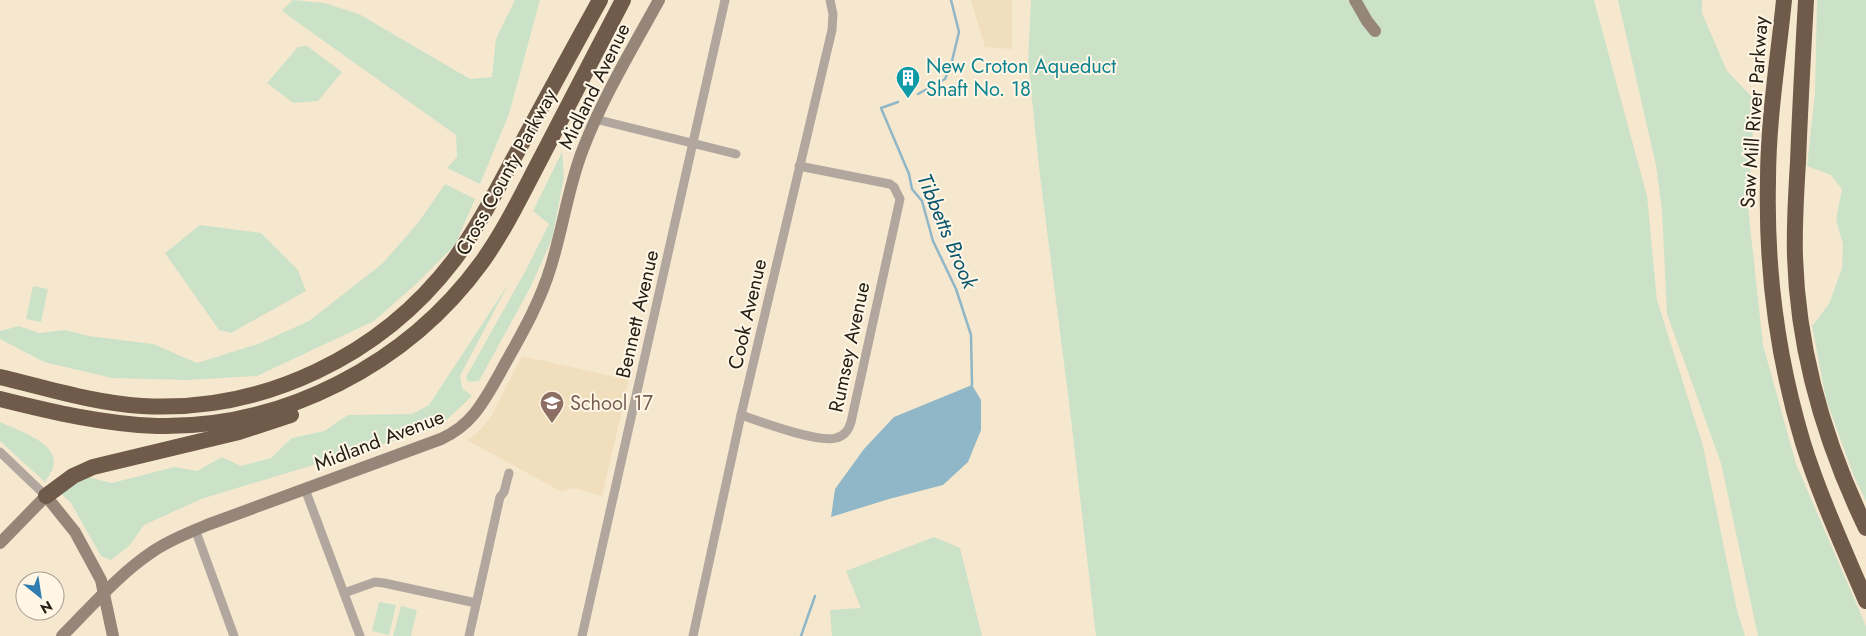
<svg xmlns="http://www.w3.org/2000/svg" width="1866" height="636" font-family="Jost,sans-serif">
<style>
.built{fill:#f0debc}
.green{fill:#cbe2c9}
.water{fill:#90b7c7}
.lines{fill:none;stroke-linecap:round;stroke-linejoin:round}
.stream{stroke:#90b7c7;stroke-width:2.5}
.street{stroke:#b2a79e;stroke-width:9}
.secondary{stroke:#96867a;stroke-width:12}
.highway{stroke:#705b4a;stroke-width:16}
.labels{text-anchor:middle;stroke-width:4;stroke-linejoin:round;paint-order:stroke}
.culture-label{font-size:20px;fill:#0d838f;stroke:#fff6e6;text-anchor:start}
.street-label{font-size:20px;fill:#252016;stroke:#fff6e6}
.education-label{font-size:20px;fill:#785e54;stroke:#fff6e6;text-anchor:start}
.water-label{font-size:21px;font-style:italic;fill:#09566e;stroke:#fff6e6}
</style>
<rect width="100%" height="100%" fill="#f6e8ce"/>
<g class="built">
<polygon points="971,0 1012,0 1012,49 985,47"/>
<polygon points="522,356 629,380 602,496 574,488 560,491 467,440 479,431 491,417"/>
</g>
<g class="green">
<polygon points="293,0 324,3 359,14 470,79 492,77 496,39 515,0 540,0 509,114 480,184 447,168 457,157 456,135 290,17 282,10"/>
<polygon points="1031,0 1594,0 1647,196 1657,300 1703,446 1737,610 1745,636 1096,636 1070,410 1040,176 1028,61"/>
<polygon points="1618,0 1702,0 1702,13 1727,71 1755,100 1748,207 1763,345 1796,464 1866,626 1866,636 1758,636 1721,463 1667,314 1662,210 1656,165"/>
<polygon points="1817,0 1866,0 1866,501 1853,474 1826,399 1812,326 1829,304 1842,268 1843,244 1836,220 1842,189 1831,175 1807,166 1815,93"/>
<polygon points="307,46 342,72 318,101 293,103 267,83 298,47"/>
<polygon points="562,152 564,177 552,239 530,288 479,381 468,382 466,377 526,270 549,224 533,211"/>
<polygon points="445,184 475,199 455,245 416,284 374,321 257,376 187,380 112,378 44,362 0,339 0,331 19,326 39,333 65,330 89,336 153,344 197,363 258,344 309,321 383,263 418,223"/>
<polygon points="200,225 261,233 298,270 306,291 231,333 219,330 165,253"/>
<polygon points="509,283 460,376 462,388 472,396 439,427 201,499 144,525 129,546 111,560 101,556 71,503 60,493 87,477 112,483 174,467 197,471 222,457 241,466 271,458 292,438 324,431 348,415 412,414 429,405"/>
<polygon points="33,286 48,289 41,322 26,319"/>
<path d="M0 422C17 430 61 443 53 468 51 472 48 477 45 482L0 441Z"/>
<polygon points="934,537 960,548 982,636 832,636 830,610 861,608 846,571"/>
<polygon points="379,602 396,605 389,635 372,631"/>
<polygon points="401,606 417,610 411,636 393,636"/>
</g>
<polygon class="water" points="972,385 981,400 981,430 968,462 943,485 889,499 831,517 835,489 864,449 894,417"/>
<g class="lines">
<g class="stream">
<polyline points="918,94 945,79 951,65 959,32 951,0"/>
<polyline points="898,102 881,108 909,174 912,189 922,201 933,241 956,289 971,335 972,385"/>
<polyline points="801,636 815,596"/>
</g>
<g class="street">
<polyline points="595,119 736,154"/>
<path d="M741 415C761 422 817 443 836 438 845 436 849 429 851 422L900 199 894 187 890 184 799 166"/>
<polyline points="0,452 46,496"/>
<polyline points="305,489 360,636"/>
<polyline points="195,529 234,636"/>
<polyline points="344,593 375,582 384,583 476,603"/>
<polyline points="469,636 500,497 504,492 509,473"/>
<polyline points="582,636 725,0"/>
<polyline points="693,636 741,415 832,30 833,14 830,0"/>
</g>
<g class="secondary">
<polyline points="1355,0 1367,21 1375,31"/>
<polyline points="0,543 46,496 75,532 101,580 113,636"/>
<path d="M62 636C90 608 119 574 152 552 169 540 188 533 207 525L441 439C454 433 465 425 474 414 487 398 496 380 506 362 523 332 541 300 551 266 563 228 568 187 583 149 603 97 632 49 659 0"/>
</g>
<g class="highway">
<path d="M1784 0C1778 60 1768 120 1768 181 1766 270 1777 357 1803 443 1820 497 1844 549 1866 601"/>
<path d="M1806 0C1803 54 1800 108 1798 162 1796 194 1794 225 1795 257 1798 352 1825 443 1866 528"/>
<path d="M0 377C47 388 93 403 142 406 263 413 381 356 454 260 478 227 496 191 515 156 543 104 571 52 600 0"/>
<path d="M0 399C52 412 103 424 157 426 283 429 408 364 482 262 505 230 523 192 542 156 569 104 596 52 623 0"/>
<polyline points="46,496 73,476 93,467 239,432 291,415"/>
</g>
</g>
<defs>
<symbol id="building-pin" viewBox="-11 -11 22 30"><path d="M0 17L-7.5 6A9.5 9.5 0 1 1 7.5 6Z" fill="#0f9aa8" stroke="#fff6e6"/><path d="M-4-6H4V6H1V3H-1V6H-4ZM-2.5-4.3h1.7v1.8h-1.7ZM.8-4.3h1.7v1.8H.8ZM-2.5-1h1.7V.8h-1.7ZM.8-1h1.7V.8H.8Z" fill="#fff"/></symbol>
<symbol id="school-pin" viewBox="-11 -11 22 30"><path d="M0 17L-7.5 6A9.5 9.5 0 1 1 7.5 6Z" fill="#8d6e63" stroke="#fff6e6"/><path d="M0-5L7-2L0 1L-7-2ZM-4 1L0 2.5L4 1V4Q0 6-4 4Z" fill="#fff"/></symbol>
</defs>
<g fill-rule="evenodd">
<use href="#building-pin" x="894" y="64" width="28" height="38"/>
<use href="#school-pin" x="538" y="389" width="28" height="38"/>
</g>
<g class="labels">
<g class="culture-label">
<text x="926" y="73">New Croton Aqueduct<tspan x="926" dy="23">Shaft No. 18</tspan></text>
</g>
<g class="street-label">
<text transform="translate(594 86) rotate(-64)" y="7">Midland Avenue</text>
<text transform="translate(1754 112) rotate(-86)" y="7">Saw Mill River Parkway</text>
<text transform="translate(506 172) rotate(-61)" y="7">Cross County Parkway</text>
<text transform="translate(637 314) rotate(-77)" y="7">Bennett Avenue</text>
<text transform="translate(747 314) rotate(-77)" y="7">Cook Avenue</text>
<text transform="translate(849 347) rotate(-78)" y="7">Rumsey Avenue</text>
<text transform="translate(379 440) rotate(-21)" y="7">Midland Avenue</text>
</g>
<g class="education-label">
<text x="570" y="410">School 17</text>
</g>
<g class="water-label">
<text transform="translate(947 231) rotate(67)" y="7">Tibbetts Brook</text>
</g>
</g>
<g transform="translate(40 596) rotate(150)"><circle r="24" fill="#fff6e6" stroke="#a8a093"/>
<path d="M0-4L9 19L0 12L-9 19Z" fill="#317db0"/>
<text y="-8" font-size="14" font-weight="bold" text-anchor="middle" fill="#252016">N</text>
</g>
</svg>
